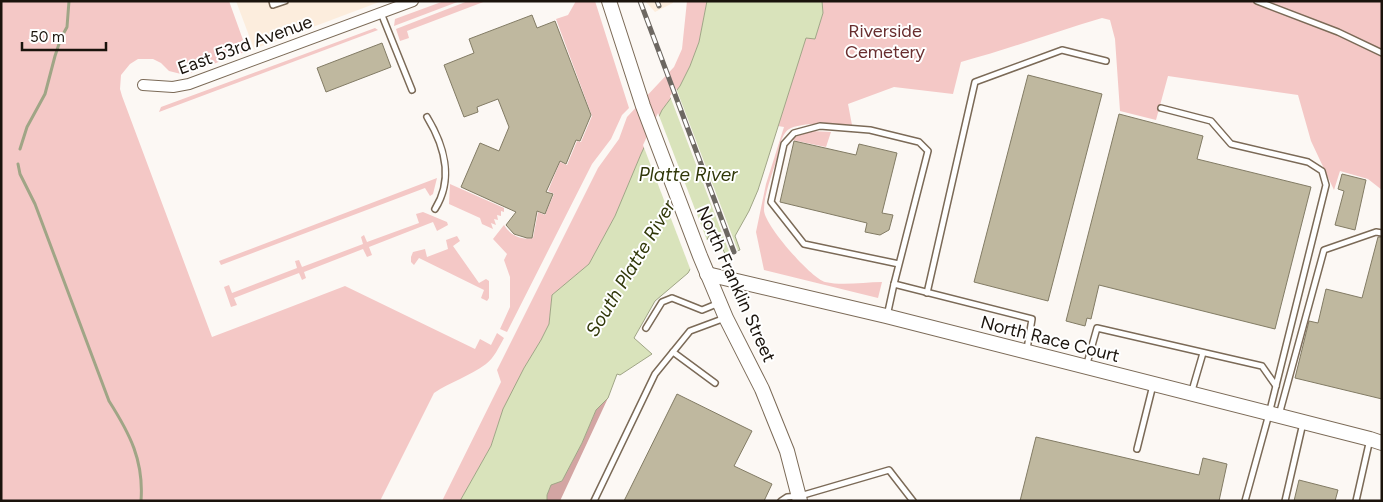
<svg xmlns="http://www.w3.org/2000/svg" width="1383" height="502" font-family="Figtree,sans-serif">
<style>
.built{fill:#fceddd}
.green{fill:#f4c8c6}
.forest{fill:#d3a5a3}
.water{fill:#d9e3bb;stroke:#a0a586}
.pier{fill:#fcf8f4}
.lines{fill:none;stroke-linecap:round;stroke-linejoin:round}
.stream{stroke:#a0a586;stroke-width:3}
.building{fill:#bfb89f;stroke:#827b64}
.service-casing{stroke:#7b6a57;stroke-width:8}
.minor-casing{stroke:#7b6a57;stroke-width:12}
.tertiary-casing{stroke:#7b6a57;stroke-width:16}
.service{stroke:#fff;stroke-width:5}
.minor{stroke:#fff;stroke-width:10}
.tertiary{stroke:#fff;stroke-width:14}
.rail-casing{stroke:#6d6862;stroke-width:5}
.rail{stroke:#fff;stroke-width:3;stroke-dasharray:9;stroke-linecap:butt}
.labels{text-anchor:middle;stroke-width:4;stroke-linejoin:round;paint-order:stroke}
.park-label{font-size:18px;fill:#682e2f;stroke:#fff}
.street-label{font-size:18px;fill:#1a130c;stroke:#fff}
.water-label{font-size:19px;font-style:italic;fill:#313809;stroke:#fff}
</style>
<rect width="100%" height="100%" fill="#fcf8f4"/>
<g class="built">
<polygon points="236,1 382,1 254,49"/>
<polygon points="645,1 673,1 673,3 655,12"/>
</g>
<g class="green">
<path d="M1 1H229L247 51 185 75 169 71 161 63 153 59H138L130 64 121 75 120 89 122 96 212 337 345 286 475 349 480 339 491 345 497 333 504 338C499 347 494 358 486 364 470 376 450 382 434 393L380 501H1Z"/>
<polygon points="444,1 460,1 394,26 395,19"/>
<polygon points="468,1 486,1 407,31 409,38 400,41 396,29"/>
<path d="M576 1H595L629 108 622 115 611 139 592 164 507 332 500 329 510 307V277L504 260 507 254 493 239 504 225C511 236 521 240 533 238L538 212 545 215 554 194 548 191 560 162 567 165 577 141 581 142 592 116 556 19 568 15Z"/>
<polygon points="687,1 707,1 699,42 690,66 680,86 662,110 641,154 615,216 589,264 552,295 549,324 541,340 524,368 498,424 491,446 460,501 442,501 501,382 497,370 598,168 619,139 627,117 674,67 682,49"/>
<path d="M822 1H1382V190L1368 179 1340 171 1334 190 1311 141 1298 95 1168 76 1156 120 1120 111 1115 39 1110 20 1102 18C1055 32 1009 49 961 62L953 94 894 87 848 104 852 125C835 124 806 122 791 128 781 132 779 150 777 158 772 175 764 194 764 210 764 225 811 278 825 282 843 286 864 282 882 282L878 298 764 270 756 232 766 184 784 127 778 126 806 37 815 39 823 13Z"/>
<polygon points="375,28 378,30 159,112 161,107"/>
<polygon points="812,131 831,132 826,147 792,140 794,137"/>
<polygon points="437,178 433,194 430,196 425,188 221,265 219,261"/>
<polygon points="450,184 504,208 504,212 501,211 501,216 497,215 498,220 494,219 496,225 491,223 493,229 482,224 480,218 449,204"/>
<polygon points="423,212 447,222 448,225 437,231 433,222 369,247 372,255 367,257 363,249 304,272 306,278 302,280 299,273 234,298 237,305 231,307 224,287 229,285 232,293 297,268 295,261 299,260 302,267 363,244 361,237 364,235 367,242 419,223 416,214"/>
<polygon points="457,236 460,241 453,246 479,283 486,279 489,281 489,298 487,301 481,298 484,290 419,258 414,265 411,262 411,257 413,252 425,249 427,257 448,249 446,240"/>
</g>
<polygon class="forest" points="608,398 560,501 547,501 547,495 551,484 562,481 582,443 596,410"/>
<polygon class="water" points="707,1 822,1 823,13 815,39 806,38 758,190 749,211 735,236 740,250 725,254 715,231 709,236 688,273 655,301 634,338 652,354 620,375 617,374 608,398 596,410 582,443 562,481 551,485 547,495 547,501 460,501 491,446 503,409 524,368 541,340 549,324 552,295 589,264 615,216 641,154 662,110 680,86 690,66 699,42"/>
<g class="pier">
<polygon points="676,88 738,251 730,254 670,96"/>
<polygon points="658,113 708,243 691,271 643,145"/>
</g>
<g class="lines">
<g class="stream">
<polyline points="20,149 27,127 45,94 55,56 61,38 67,27 69,1"/>
<path d="M18 164 20 174 35 204 109 401C130 434 144 461 141 501"/>
</g>
</g>
<g class="building">
<polygon points="532,15 537,28 555,21 591,115 580,141 576,140 566,164 560,161 546,192 553,194 545,214 537,211 532,238 527,238 514,234 506,225 516,212 461,187 480,143 499,151 509,127 498,99 477,107 478,112 464,117 444,65 474,53 469,39"/>
<polygon points="382,43 391,67 326,92 317,68"/>
<polygon points="1028,75 1102,94 1048,301 974,282"/>
<polygon points="1119,114 1203,136 1197,159 1311,187 1275,329 1099,285 1091,319 1087,318 1085,326 1066,321"/>
<polygon points="794,141 856,155 859,144 897,153 882,213 893,215 889,230 880,235 865,232 867,223 780,202"/>
<polygon points="1342,174 1366,180 1355,230 1335,225 1344,191 1338,189"/>
<polygon points="1378,237 1382,237 1382,399 1295,378 1309,321 1318,323 1326,289 1362,298"/>
<polygon points="677,394 752,431 734,466 772,484 764,501 624,501"/>
<polygon points="1036,437 1199,475 1203,458 1227,464 1219,501 1020,501"/>
<polygon points="1299,480 1338,490 1335,501 1294,501"/>
</g>
<g class="lines">
<defs>
<g id="service">
<polyline points="272,1 273,5 285,1"/>
<polyline points="1257,1 1338,32 1382,53"/>
<polyline points="381,13 412,90"/>
<polyline points="1161,108 1211,121 1231,144 1308,162 1322,171 1326,185 1269,414 1245,501"/>
<path d="M427 117C444 145 454 179 435 209"/>
<polyline points="894,284 928,151 919,142 870,130 820,126 794,133 784,144 771,202 804,244 899,264"/>
<polyline points="927,293 975,82 1062,50 1106,61"/>
<polyline points="887,316 894,284 1032,319 1027,349"/>
<polyline points="646,328 662,302 672,298 702,310 719,303"/>
<polyline points="673,352 715,383"/>
<polyline points="1086,367 1097,328 1262,366 1276,386"/>
<polyline points="1191,394 1203,353"/>
<polyline points="1279,415 1324,250 1376,232 1382,233"/>
<polyline points="1137,449 1153,385"/>
<polyline points="594,501 655,374 690,331 725,318"/>
<polyline points="781,501 787,497 800,496 889,470 913,501"/>
<polyline points="1285,501 1303,423"/>
<polyline points="1356,501 1370,439"/>
</g>
<polyline id="minor" points="143,85 173,87 189,84 413,1"/>
<g id="tertiary">
<polyline points="609,1 643,106 700,256 726,318 762,389 787,451 800,501"/>
<polyline points="707,274 886,316 1370,439 1382,443"/>
</g>
</defs>
<use href="#service" class="service-casing"/>
<use href="#minor" class="minor-casing"/>
<use href="#tertiary" class="tertiary-casing"/>
<use href="#service" class="service"/>
<use href="#minor" class="minor"/>
<use href="#tertiary" class="tertiary"/>
<defs>
<g id="rail">
<polyline points="640,1 734,252"/>
<polyline points="657,1 659,6"/>
</g>
</defs>
<use href="#rail" class="rail-casing"/>
<use href="#rail" class="rail"/>
</g>
<g class="labels">
<g class="park-label">
<text x="885" y="37">Riverside<tspan x="885" dy="21">Cemetery</tspan></text>
</g>
<g class="street-label">
<text transform="translate(245 45) rotate(-20)" y="6">East 53rd Avenue</text>
<text transform="translate(736 284) rotate(66)" y="6">North Franklin Street</text>
<text transform="translate(1050 339) rotate(14)" y="6">North Race Court</text>
</g>
<g class="water-label">
<text x="688" y="181">Platte River</text>
<text transform="translate(630 268) rotate(-59)" y="7">South Platte River</text>
</g>
</g>
<rect width="1383" height="502" fill="none" stroke="#1a130c" stroke-width="5"/>
<path d="M22 42v8h84v-8" fill="none" stroke="#1a130c" stroke-width="2.5"/>
<text x="30" y="42" font-size="15" fill="#1a130c" stroke="#ffffff" stroke-width="4" paint-order="stroke">50 m</text>
</svg>
